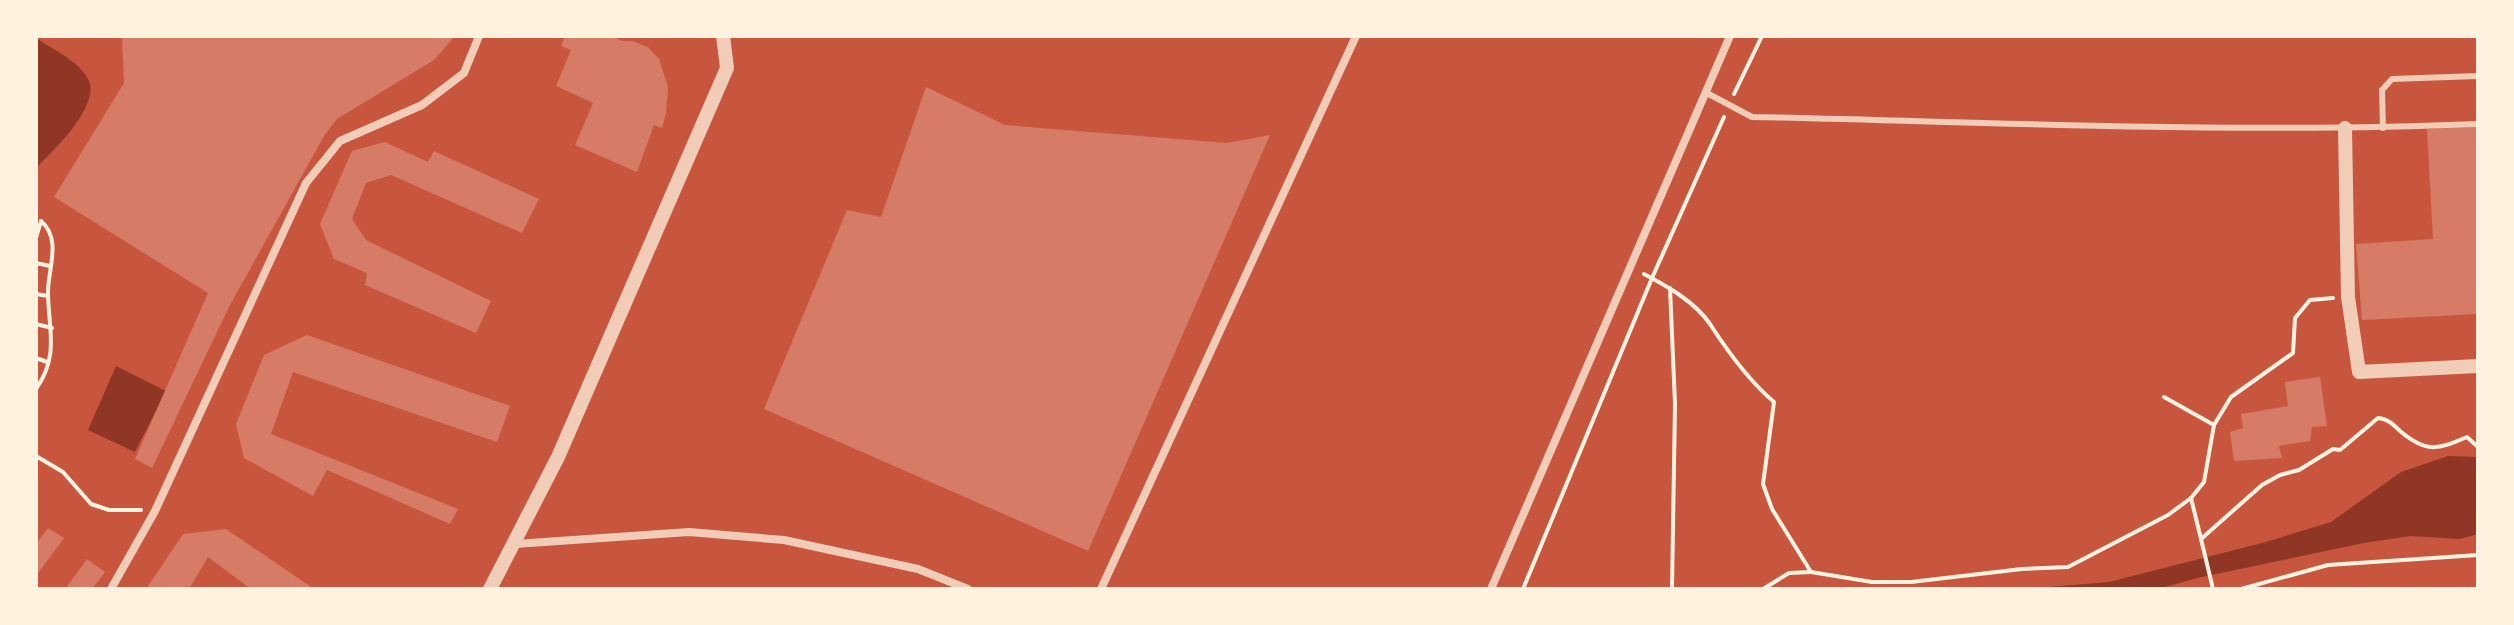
<svg xmlns="http://www.w3.org/2000/svg" width="2514" height="625" font-family="Lato,sans-serif">
<style>
.water{fill:#8f3625}
.building{fill:#d67c66}
.lines{fill:none;stroke-linecap:round;stroke-linejoin:round}
.path{stroke:#fff3e0;stroke-width:4}
.service{stroke:#f1ccb7;stroke-width:6}
.minor{stroke:#f1ccb7;stroke-width:8}
.tertiary{stroke:#f1ccb7;stroke-width:14}
</style>
<rect width="100%" height="100%" fill="#c8553d"/>
<g class="water">
<path d="M36 38C52 49 81 62 89 81 99 108 53 151 36 168Z"/>
<polygon points="116,366 166,391 135,452 88,430"/>
<polygon points="2448,456 2478,457 2478,534 2460,539 2410,536 2364,543 2197,578 2158,589 2025,589 2109,582 2266,542 2331,522 2401,472"/>
</g>
<g class="building">
<polygon points="122,36 455,36 434,60 337,119 324,136 230,305 152,468 135,459 208,293 54,197 124,83"/>
<polygon points="565,36 610,36 623,41 632,41 648,47 659,59 668,87 666,113 662,128 654,125 637,172 575,145 593,103 556,86 571,50 561,46"/>
<polygon points="926,87 1005,125 1227,143 1270,135 1088,551 764,409 847,210 881,217"/>
<polygon points="2478,127 2478,314 2362,320 2356,244 2433,239 2427,129"/>
<polygon points="385,142 428,162 434,151 539,199 522,233 391,175 366,183 352,219 366,240 491,301 476,333 365,285 367,273 334,259 320,224 352,151"/>
<polygon points="307,335 510,406 497,442 293,372 271,434 458,509 450,524 327,470 313,496 244,458 236,424 264,355"/>
<polygon points="2320,377 2327,426 2312,427 2310,441 2279,446 2282,458 2234,461 2230,432 2243,428 2241,414 2288,406 2285,382"/>
<polygon points="48,528 64,538 36,576 36,544"/>
<polygon points="226,529 314,589 251,589 208,557 189,589 146,589 183,534"/>
<polygon points="87,559 105,572 92,589 65,589"/>
</g>
<g class="lines">
<g class="path">
<polyline points="1734,94 1762,36"/>
<polyline points="36,238 41,221"/>
<polyline points="36,263 50,266"/>
<path d="M1644 274C1667 286 1695 302 1710 324 1728 352 1748 380 1774 402L1763 484 1772 509 1811 572 1789 573 1763 589"/>
<polyline points="1670,288 1675,404 1672,589"/>
<polyline points="36,294 48,296"/>
<polyline points="36,324 52,328"/>
<polyline points="36,358 47,362"/>
<path d="M36 389C60 355 48 328 48 292 48 269 62 239 41 221"/>
<polyline points="2214,425 2231,397 2293,353 2295,318 2310,300 2333,298"/>
<polyline points="36,456 63,472 91,504 109,510 141,510"/>
<path d="M2191 498 2201 539 2262 485 2280 475 2299 470 2333 449 2340 450 2378 418C2388 419 2393 424 2400 431 2426 453 2437 450 2467 437L2478 447"/>
<polyline points="2201,539 2213,589"/>
<polyline points="1811,572 1872,582 1911,582 2022,569 2068,567 2168,515 2191,498 2204,482 2214,425 2164,397"/>
<polyline points="1523,589 1652,278 1724,117"/>
<polyline points="2241,589 2328,565 2478,555"/>
</g>
<g class="service">
<path d="M1705 92 1752 117C1994 122 2236 134 2478 124"/>
<polyline points="2383,128 2382,90 2392,79 2478,76"/>
</g>
<g class="minor">
<polyline points="515,544 689,532 784,540 918,569 968,589"/>
<polyline points="111,589 155,511 306,183 340,141 422,105 464,73 479,36"/>
<polyline points="1101,589 1356,36"/>
<polyline points="1491,589 1730,36"/>
</g>
<g class="tertiary">
<polyline points="2345,128 2348,297 2359,372 2478,366"/>
<polyline points="490,589 558,457 727,68 723,36"/>
</g>
</g>
<rect width="2514" height="625" fill="none" stroke="#fff3e0" stroke-width="76"/>
</svg>
